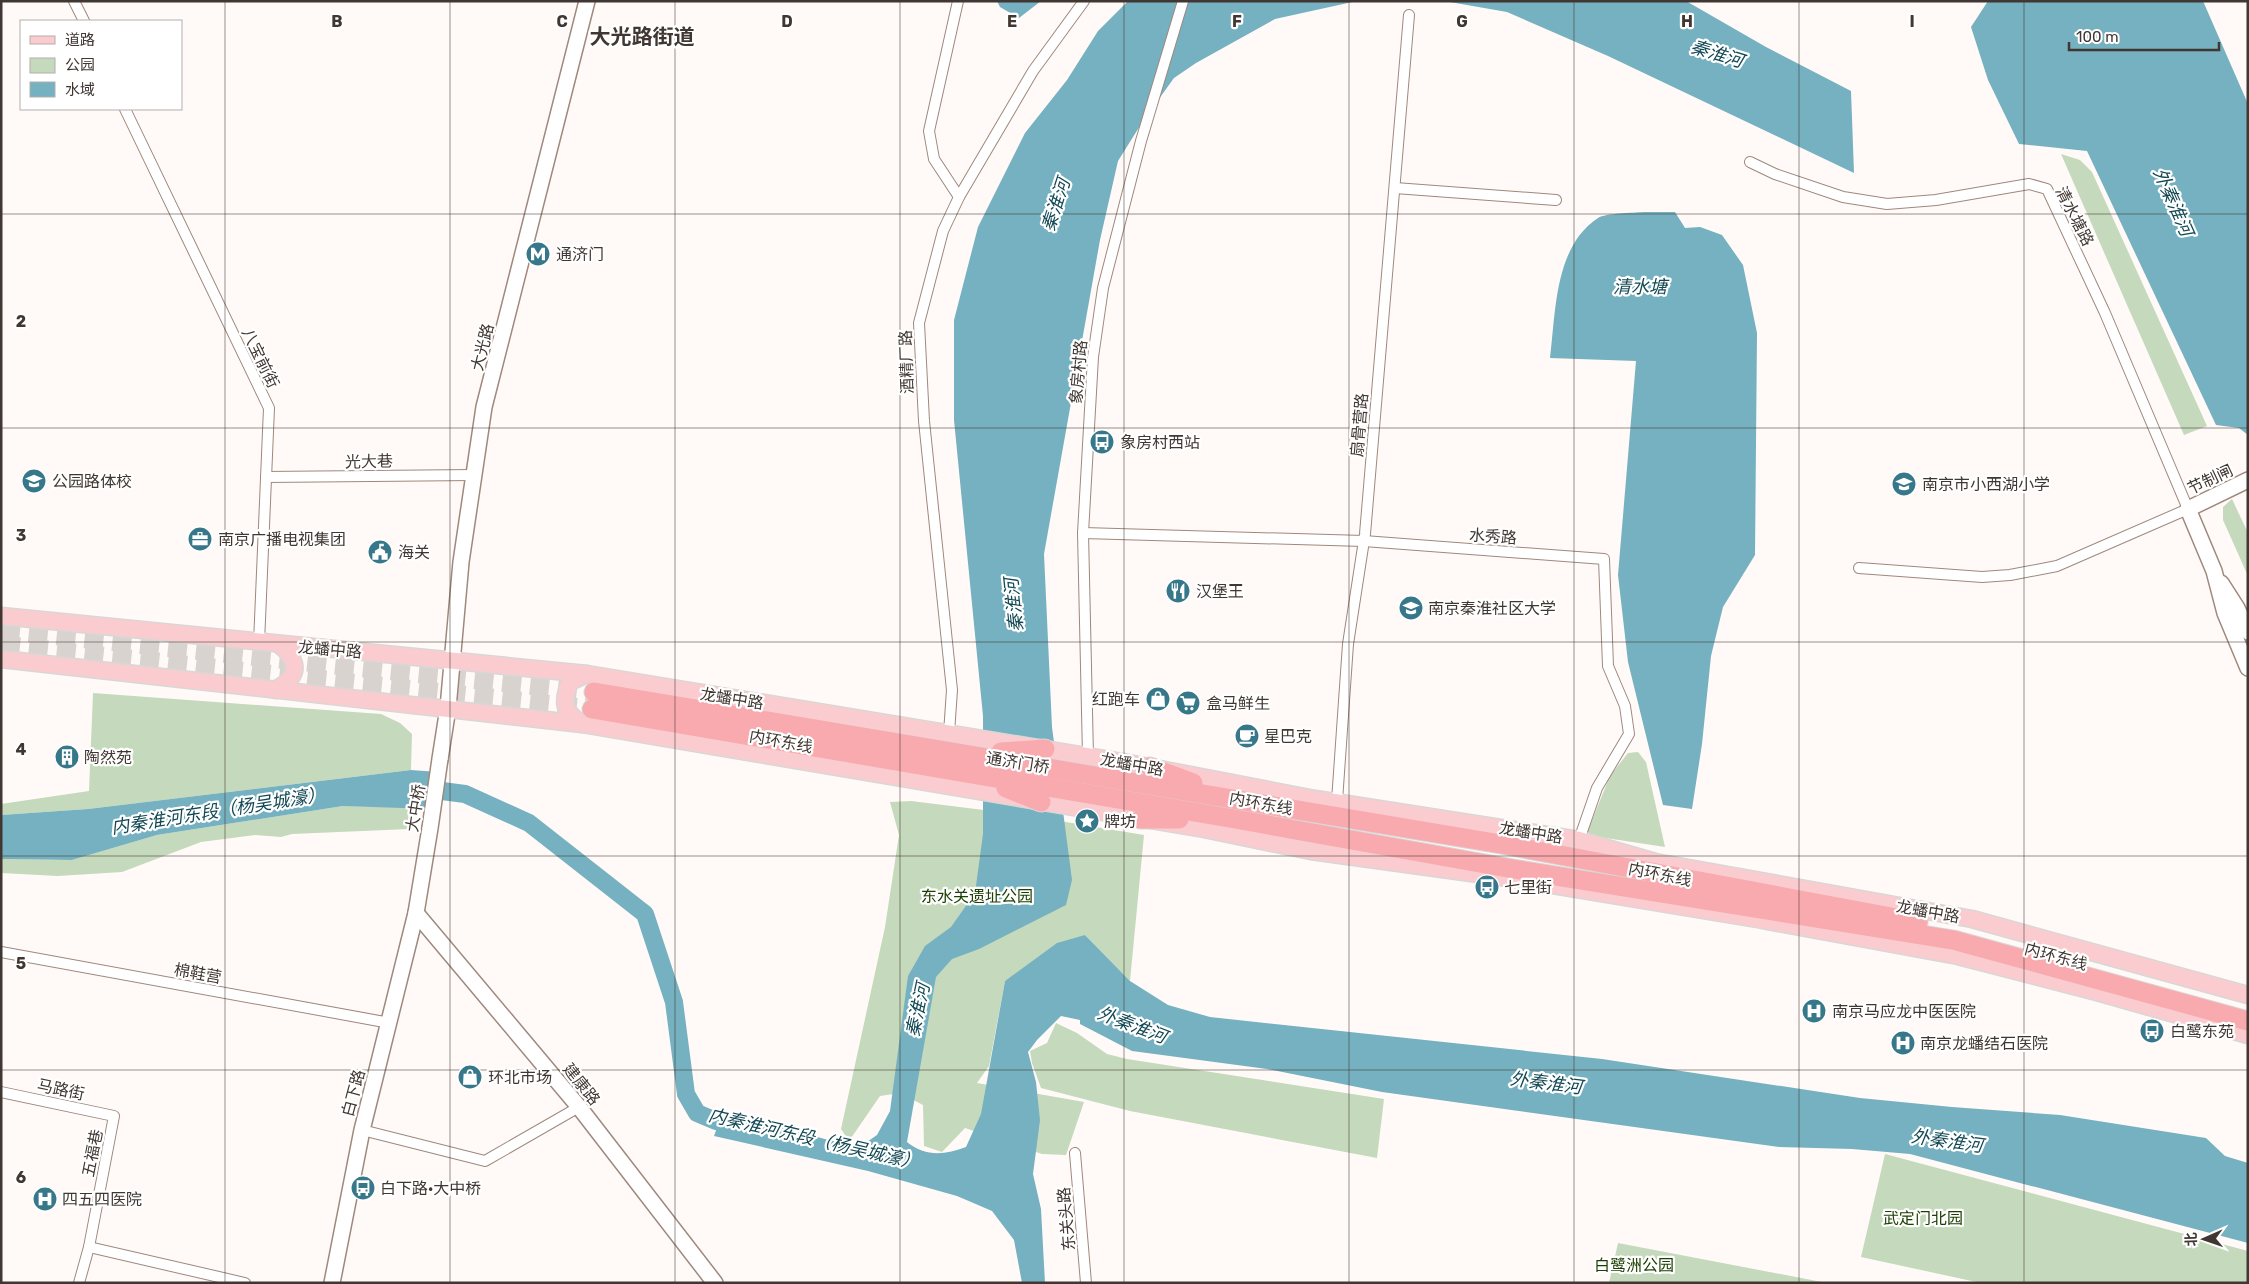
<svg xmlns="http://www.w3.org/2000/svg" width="2249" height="1284" font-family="Rubik,'Noto Sans SC',sans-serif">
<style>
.green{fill:#c5d9bc}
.water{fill:#75b1c0}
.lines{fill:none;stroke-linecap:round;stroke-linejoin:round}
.river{stroke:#75b1c0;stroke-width:18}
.highway-tunnel{stroke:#d9d3d0;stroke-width:19;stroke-dasharray:19 9;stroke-linecap:butt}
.street-casing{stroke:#9f887d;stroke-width:12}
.secondary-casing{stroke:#9f887d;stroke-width:18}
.primary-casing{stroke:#d9d7d6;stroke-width:19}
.highway-casing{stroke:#d9d7d6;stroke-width:21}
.street{stroke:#fff;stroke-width:10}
.secondary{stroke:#fff;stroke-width:15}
.primary{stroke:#fbcccf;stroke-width:16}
.highway{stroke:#f8aaaf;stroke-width:19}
.secondary-bridge-casing{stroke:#9f887d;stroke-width:18;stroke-linecap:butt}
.secondary-bridge{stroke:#fff;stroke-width:15}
.grid{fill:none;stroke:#413732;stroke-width:1;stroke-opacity:0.55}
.labels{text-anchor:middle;stroke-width:4.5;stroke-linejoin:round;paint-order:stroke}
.street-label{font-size:16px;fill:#413732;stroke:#fff}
.poi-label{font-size:16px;fill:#413732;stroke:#fff;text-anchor:start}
.park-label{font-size:16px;fill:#1c4002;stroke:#fff}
.water-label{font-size:18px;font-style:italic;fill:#134954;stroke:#fff}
.district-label{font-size:21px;font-weight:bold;fill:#413732;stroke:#fff}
.grid-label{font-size:16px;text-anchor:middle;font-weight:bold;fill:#413732;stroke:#fff;stroke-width:4.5;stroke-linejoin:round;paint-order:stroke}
</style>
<rect width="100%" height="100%" fill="#fffaf7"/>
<g class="green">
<polygon points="2061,154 2080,160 2092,172 2207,426 2184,435"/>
<polygon points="2232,499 2248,533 2248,576 2223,520 2223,507"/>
<polygon points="93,693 381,714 400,723 412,734 411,770 88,809 1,815 1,804 89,791"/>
<polygon points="1638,752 1646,762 1665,847 1586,835 1610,776 1628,753"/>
<polygon points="911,801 1024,815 1144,835 1130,981 1085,935 1005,981 989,1066 977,1083 1084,1102 1066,1155 1042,1154 965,1128 942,1152 924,1146 923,1105 900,1093 880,1096 849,1141 841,1129 885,927 899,835 890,802"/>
<polygon points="343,806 408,807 409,829 292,834 281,837 255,835 201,842 122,872 58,876 1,873 1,859 72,860 157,835"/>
<polygon points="1056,1023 1077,1033 1107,1054 1127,1059 1384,1099 1377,1158 1130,1111 1041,1088 1032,1063 1030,1051 1047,1043"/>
<polygon points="1885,1154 2248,1251 2248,1283 1981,1283 1861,1257"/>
<polygon points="1618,1243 1827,1283 1609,1283"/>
</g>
<g class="water">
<polygon points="997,1 1041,1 1019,18 1000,7"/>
<path d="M1128 1H1357L1275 19 1196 63 1174 78 1143 121 1118 161 1100 240 1044 554 1052 727 1072 880 1066 905 979 949 952 959 936 977 907 1142C925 1157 945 1155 966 1147L981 1114 1005 981 1057 943 1085 935 1130 981 1168 1005 1210 1017 1602 1059 1860 1098 1952 1107 2060 1115 2206 1138 2225 1156 2248 1163V1243L1910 1154 1852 1149 1779 1147 1382 1092 1267 1069 1132 1051 1080 1024V1020L1061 1016 1037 1040 1028 1052 1036 1082 1040 1120 1033 1174 1041 1209 1045 1283H1022L1014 1240 992 1211 957 1196 868 1171 714 1136 723 1111 832 1141 864 1144 877 1135 890 1111 908 976 925 946 951 927 975 893 983 834V716L954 420V320L978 227 1025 133 1067 80 1098 31Z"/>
<polygon points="1444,1 1686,1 1766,47 1851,91 1854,173 1608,56 1507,12"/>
<polygon points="1988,1 2203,1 2248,104 2248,435 2239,428 2216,425 2087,151 2019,144 1988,80 1971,27"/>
<path d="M1643 212H1675L1685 228 1700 227 1722 235 1743 265 1757 333 1755 555 1723 607 1711 656 1702 744 1692 809 1663 805 1628 662 1618 575 1636 361 1550 358C1556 312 1554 247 1598 218 1606 213 1633 213 1643 212Z"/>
<polygon points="411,770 438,772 432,809 343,806 157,835 72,860 1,859 1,815 88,809"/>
</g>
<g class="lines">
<polyline class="river" points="419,788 465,794 529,823 645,914 674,1002 686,1094 697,1113 716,1121 742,1126"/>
<g class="highway-tunnel">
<polyline points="1,630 594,692"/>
<polyline points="1,645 592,709"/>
</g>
<defs>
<g id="street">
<polyline points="74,1 84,21"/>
<polyline points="958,1 929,131 934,159 959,197"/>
<polyline points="125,109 269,408 259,643"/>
<polyline points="1750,162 1775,174 1843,197 1887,204 1936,200 2029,184 2047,189 2105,313 2188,509 2057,566 2010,575 1982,577 1859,568"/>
<polyline points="1395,188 1556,200"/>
<polyline points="266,477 474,475"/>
<polyline points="1083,533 1364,541 1604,559 1608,666 1625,706 1629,734 1597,788 1579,840"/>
<polyline points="949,733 952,690 924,421 919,323 943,231 959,197 1033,71 1084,1"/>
<polyline points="1088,756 1083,533 1093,357 1103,288 1141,141 1183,1"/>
<polyline points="1337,801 1348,644 1365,534 1409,15"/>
<polyline points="1,952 390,1023"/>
<polyline points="1,1092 114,1116 89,1247 79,1283"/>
<polyline points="362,1130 485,1161 579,1107"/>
<polyline points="1075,1153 1086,1283"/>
<polyline points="89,1247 245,1283"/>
</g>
<g id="secondary">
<polyline points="2248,480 2188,509 2214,571 2225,613 2248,668"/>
<polyline points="2221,583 2237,608 2248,632"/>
<polyline points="440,759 448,708 461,562 484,407 587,1"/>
<polyline points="416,913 579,1107 715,1283"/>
<polyline points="332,1283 362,1130 416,913 430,828"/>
</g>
<g id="primary">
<polyline points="1,616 587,674 1123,762 1315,799 1579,840 1655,862 1972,919 2248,995"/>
<polyline points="1,659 582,724 1204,829 1311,851 1515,879 1757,919 1958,956 2097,992 2248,1035"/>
<path d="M275 690C299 677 301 663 280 645"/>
<path d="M582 724C564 712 561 703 570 682L587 674"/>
</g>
<g id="highway">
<polyline points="594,692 1501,844 1918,922"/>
<polyline points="592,709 1235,819 1513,869 1953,940 2248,1021"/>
<polyline points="1001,752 1045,749"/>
<polyline points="1150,767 1193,783"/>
<polyline points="1006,788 1041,802"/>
<polyline points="1141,819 1179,819"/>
</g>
</defs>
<use href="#street" class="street-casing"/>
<use href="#secondary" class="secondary-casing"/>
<use href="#primary" class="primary-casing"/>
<use href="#highway" class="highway-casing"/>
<use href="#street" class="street"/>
<use href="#secondary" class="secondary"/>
<use href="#primary" class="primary"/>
<use href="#highway" class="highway"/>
<defs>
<polyline id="secondary-bridge" points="430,828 440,759"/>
</defs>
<use href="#secondary-bridge" class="secondary-bridge-casing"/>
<use href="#secondary-bridge" class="secondary-bridge"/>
</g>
<path class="grid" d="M225 1V1283M450 1V1283M675 1V1283M900 1V1283M1124 1V1283M1349 1V1283M1574 1V1283M1799 1V1283M2024 1V1283M1 214H2248M1 428H2248M1 642H2248M1 856H2248M1 1070H2248"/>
<defs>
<symbol id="metro-disc" viewBox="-11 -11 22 22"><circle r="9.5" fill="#36788a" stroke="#fff"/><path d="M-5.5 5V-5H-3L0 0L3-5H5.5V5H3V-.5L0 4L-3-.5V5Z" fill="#fff"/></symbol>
<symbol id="bus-disc" viewBox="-11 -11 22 22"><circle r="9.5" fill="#36788a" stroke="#fff"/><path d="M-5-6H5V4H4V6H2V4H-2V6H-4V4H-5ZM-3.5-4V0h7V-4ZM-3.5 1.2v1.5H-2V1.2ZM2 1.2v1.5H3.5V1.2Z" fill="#fff"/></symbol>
<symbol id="school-disc" viewBox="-11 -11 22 22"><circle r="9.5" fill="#36788a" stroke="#fff"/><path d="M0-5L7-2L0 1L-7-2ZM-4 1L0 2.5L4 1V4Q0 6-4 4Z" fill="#fff"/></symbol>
<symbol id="office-disc" viewBox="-11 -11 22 22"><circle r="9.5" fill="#36788a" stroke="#fff"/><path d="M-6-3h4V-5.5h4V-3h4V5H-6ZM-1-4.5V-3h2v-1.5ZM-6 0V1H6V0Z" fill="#fff"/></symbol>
<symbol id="civic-disc" viewBox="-11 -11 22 22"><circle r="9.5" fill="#36788a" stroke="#fff"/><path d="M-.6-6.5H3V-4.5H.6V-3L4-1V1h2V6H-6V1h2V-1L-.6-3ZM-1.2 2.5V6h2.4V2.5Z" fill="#fff"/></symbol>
<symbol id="restaurant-disc" viewBox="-11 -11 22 22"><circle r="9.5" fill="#36788a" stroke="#fff"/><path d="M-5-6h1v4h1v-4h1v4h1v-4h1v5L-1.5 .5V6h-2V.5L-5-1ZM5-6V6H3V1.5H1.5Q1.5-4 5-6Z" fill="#fff"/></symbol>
<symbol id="university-disc" viewBox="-11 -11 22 22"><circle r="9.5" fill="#36788a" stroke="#fff"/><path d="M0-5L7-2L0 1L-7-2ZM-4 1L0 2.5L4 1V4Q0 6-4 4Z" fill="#fff"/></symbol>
<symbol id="shop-disc" viewBox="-11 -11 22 22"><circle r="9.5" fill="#36788a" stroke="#fff"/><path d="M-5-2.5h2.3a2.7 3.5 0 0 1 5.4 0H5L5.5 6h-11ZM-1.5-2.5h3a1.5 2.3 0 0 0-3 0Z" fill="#fff"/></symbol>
<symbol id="supermarket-disc" viewBox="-11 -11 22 22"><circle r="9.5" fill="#36788a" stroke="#fff"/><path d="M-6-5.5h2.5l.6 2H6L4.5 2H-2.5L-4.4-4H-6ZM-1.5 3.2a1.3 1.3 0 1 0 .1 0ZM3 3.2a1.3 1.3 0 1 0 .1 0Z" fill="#fff"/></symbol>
<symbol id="cafe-disc" viewBox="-11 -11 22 22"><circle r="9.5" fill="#36788a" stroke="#fff"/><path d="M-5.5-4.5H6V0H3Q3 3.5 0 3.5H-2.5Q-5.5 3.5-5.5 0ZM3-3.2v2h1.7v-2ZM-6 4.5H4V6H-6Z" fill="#fff"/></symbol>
<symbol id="building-disc" viewBox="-11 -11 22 22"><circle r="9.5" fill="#36788a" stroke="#fff"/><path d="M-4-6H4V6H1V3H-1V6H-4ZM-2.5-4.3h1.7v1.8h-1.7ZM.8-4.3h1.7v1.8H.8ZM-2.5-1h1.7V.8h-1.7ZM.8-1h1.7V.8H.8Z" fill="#fff"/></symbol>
<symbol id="sight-disc" viewBox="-11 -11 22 22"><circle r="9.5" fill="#36788a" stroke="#fff"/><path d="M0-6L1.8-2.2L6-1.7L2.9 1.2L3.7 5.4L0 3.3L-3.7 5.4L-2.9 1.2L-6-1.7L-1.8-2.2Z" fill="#fff"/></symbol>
<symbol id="hospital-disc" viewBox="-11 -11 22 22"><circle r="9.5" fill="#36788a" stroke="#fff"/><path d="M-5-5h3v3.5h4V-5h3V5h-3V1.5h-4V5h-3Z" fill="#fff"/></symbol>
</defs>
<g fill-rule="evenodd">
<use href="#metro-disc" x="524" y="240" width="28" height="28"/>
<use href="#bus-disc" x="1088" y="428" width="28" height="28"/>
<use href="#school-disc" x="20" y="467" width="28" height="28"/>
<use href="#school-disc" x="1890" y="470" width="28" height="28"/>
<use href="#office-disc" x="186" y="525" width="28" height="28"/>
<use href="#civic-disc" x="366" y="538" width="28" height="28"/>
<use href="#restaurant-disc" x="1164" y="577" width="28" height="28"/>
<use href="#university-disc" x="1397" y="594" width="28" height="28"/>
<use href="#shop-disc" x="1144" y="685" width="28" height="28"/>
<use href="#supermarket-disc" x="1174" y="689" width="28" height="28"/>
<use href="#cafe-disc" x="1233" y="722" width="28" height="28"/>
<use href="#building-disc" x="53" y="743" width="28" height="28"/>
<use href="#sight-disc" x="1073" y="807" width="28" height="28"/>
<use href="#bus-disc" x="1473" y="873" width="28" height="28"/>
<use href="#hospital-disc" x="1800" y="997" width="28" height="28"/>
<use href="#bus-disc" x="2138" y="1017" width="28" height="28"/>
<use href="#hospital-disc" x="1889" y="1029" width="28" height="28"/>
<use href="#shop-disc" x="456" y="1063" width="28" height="28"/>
<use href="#bus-disc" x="349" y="1174" width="28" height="28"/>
<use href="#hospital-disc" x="31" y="1185" width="28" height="28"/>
</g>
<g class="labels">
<g class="street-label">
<text transform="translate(2075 216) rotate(63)" y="6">清水塘路</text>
<text transform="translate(482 347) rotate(-76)" y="6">大光路</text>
<text transform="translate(261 358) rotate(64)" y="6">八宝前街</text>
<text transform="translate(906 362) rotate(-92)" y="6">酒精厂路</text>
<text transform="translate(1078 372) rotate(-85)" y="6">象房村路</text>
<text transform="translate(1359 425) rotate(-85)" y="6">扇骨营路</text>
<text transform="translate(369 461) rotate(-1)" y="6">光大巷</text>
<text transform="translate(2210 479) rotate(-25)" y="6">节制闸</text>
<text transform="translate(1493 536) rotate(4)" y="6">水秀路</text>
<text transform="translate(330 649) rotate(5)" y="6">龙蟠中路</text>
<text transform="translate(732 698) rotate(9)" y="6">龙蟠中路</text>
<text transform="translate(781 741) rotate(10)" y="6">内环东线</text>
<text transform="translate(1018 762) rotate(9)" y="6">通济门桥</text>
<text transform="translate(1132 764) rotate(10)" y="6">龙蟠中路</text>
<text transform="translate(1261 803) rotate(10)" y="6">内环东线</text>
<text transform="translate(415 808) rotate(-81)" y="6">大中桥</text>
<text transform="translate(1531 832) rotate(9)" y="6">龙蟠中路</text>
<text transform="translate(1660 874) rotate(11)" y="6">内环东线</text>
<text transform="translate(1928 911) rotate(10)" y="6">龙蟠中路</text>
<text transform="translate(2056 956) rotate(15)" y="6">内环东线</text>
<text transform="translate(198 973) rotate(10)" y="6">棉鞋营</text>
<text transform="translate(582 1084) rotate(51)" y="6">建康路</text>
<text transform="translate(61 1089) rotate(12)" y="6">马路街</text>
<text transform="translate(353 1093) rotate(-75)" y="6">白下路</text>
<text transform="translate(92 1153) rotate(-79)" y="6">五福巷</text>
<text transform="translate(1066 1219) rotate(-95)" y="6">东关头路</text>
</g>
<g class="poi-label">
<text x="556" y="260">通济门</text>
<text x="1120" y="448">象房村西站</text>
<text x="52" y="487">公园路体校</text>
<text x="1922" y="490">南京市小西湖小学</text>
<text x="218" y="545">南京广播电视集团</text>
<text x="398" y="558">海关</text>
<text x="1196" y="597">汉堡王</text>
<text x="1428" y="614">南京秦淮社区大学</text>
<text x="1140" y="705" text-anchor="end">红跑车</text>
<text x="1206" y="709">盒马鲜生</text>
<text x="1264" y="742">星巴克</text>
<text x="84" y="763">陶然苑</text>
<text x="1104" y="827">牌坊</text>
<text x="1504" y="893">七里街</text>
<text x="1832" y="1017">南京马应龙中医医院</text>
<text x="2170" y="1037">白鹭东苑</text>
<text x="1920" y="1049">南京龙蟠结石医院</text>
<text x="488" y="1083">环北市场</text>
<text x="380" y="1194">白下路·大中桥</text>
<text x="62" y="1205">四五四医院</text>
</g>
<g class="park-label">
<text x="977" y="902">东水关遗址公园</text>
<text x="1923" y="1224">武定门北园</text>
<text x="1634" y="1271">白鹭洲公园</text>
</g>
<g class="water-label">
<text transform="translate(1717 54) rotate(17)" y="6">秦淮河</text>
<text transform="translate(2173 202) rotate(66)" y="6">外秦淮河</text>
<text transform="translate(1056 205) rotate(-72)" y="6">秦淮河</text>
<text x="1640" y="293">清水塘</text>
<text transform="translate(1014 605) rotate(-96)" y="6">秦淮河</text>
<text transform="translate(218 811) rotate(-9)" y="6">内秦淮河东段（杨吴城濠）</text>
<text transform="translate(918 1010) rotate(-78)" y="6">秦淮河</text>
<text transform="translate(1132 1025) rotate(21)" y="6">外秦淮河</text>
<text transform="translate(1546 1083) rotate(7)" y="6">外秦淮河</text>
<text transform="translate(814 1139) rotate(13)" y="6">内秦淮河东段（杨吴城濠）</text>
<text transform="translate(1947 1141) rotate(8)" y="6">外秦淮河</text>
</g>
<g class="district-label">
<text x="642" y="44">大光路街道</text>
</g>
</g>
<g class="grid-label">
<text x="337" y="27">B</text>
<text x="562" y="27">C</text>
<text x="787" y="27">D</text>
<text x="1012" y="27">E</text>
<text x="1237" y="27">F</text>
<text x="1462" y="27">G</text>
<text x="1687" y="27">H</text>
<text x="1912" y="27">I</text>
<text x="21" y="327">2</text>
<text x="21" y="541">3</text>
<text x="21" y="755">4</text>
<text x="21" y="969">5</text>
<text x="21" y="1183">6</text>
</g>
<rect width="2249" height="1284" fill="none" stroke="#413732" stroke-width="5"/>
<rect x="20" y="20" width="162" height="90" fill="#ffffff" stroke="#b3afad"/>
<rect x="30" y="36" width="25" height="8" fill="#fbcccf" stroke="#b3afad"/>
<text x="65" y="45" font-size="15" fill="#413732">道路</text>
<rect x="30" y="58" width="25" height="15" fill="#c5d9bc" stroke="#b3afad"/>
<text x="65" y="70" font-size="15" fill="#413732">公园</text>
<rect x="30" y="82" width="25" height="15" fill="#75b1c0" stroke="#b3afad"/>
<text x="65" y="95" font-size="15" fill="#413732">水域</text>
<g transform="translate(2204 1239) rotate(268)" stroke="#ffffff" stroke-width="4" paint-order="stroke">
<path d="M0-4L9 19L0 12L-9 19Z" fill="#413732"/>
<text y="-8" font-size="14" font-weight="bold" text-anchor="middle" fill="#413732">北</text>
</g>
<path d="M2069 42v8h150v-8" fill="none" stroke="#413732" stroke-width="2.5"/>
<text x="2076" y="42" font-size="15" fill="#413732" stroke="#ffffff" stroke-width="4" paint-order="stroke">100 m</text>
</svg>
